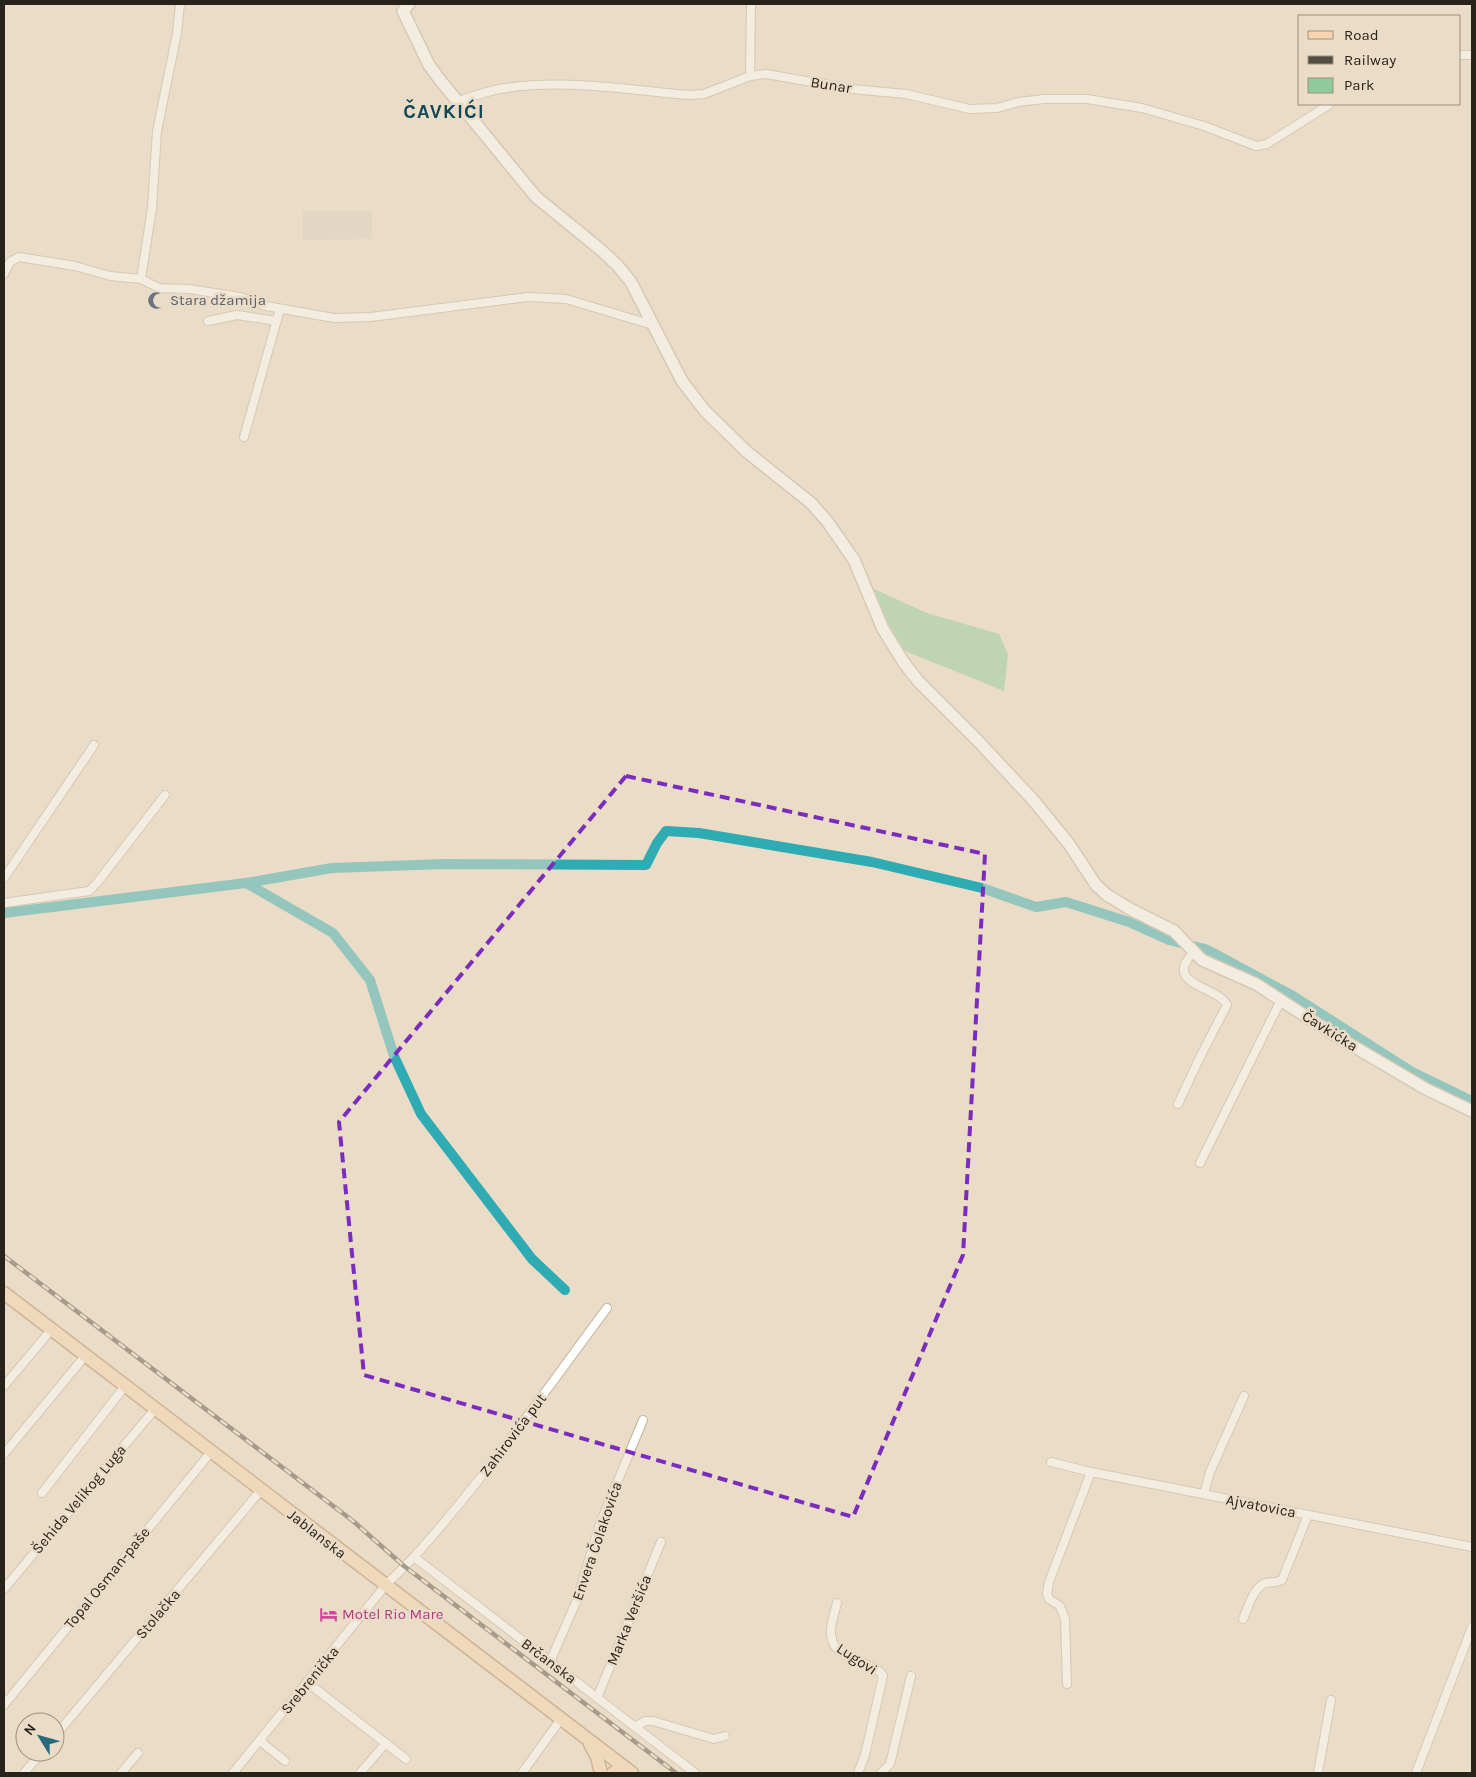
<svg xmlns="http://www.w3.org/2000/svg" width="1476" height="1777" font-family="Karla,sans-serif">
<style>
.industrial{fill:#d8d0bc}
.green{fill:#8dcb9c}
.lines{fill:none;stroke-linecap:round;stroke-linejoin:round}
.canal{stroke:#2eabb3;stroke-width:10}
.street-casing{stroke:#c0b29c;stroke-width:10}
.secondary-casing{stroke:#c0b29c;stroke-width:14}
.primary-casing{stroke:#ad835a;stroke-width:15}
.street{stroke:#fff;stroke-width:8}
.secondary{stroke:#fff;stroke-width:11}
.primary{stroke:#f8d3b0;stroke-width:12}
.rail-casing{stroke:#544d41;stroke-width:4.5}
.rail{stroke:#eadcc6;stroke-width:2.5;stroke-dasharray:8;stroke-linecap:butt}
.marked{fill:none;stroke:#7b2cbf;stroke-width:4;stroke-dasharray:10 6;stroke-linejoin:round}
.labels{text-anchor:middle;stroke-width:5;stroke-linejoin:round;paint-order:stroke}
.street-label{font-size:15px;fill:#28231a;stroke:#eadcc6}
.worship-label{font-size:15px;fill:#5b616d;stroke:#eadcc6;text-anchor:start}
.hotel-label{font-size:15px;fill:#b23c85;stroke:#eadcc6;text-anchor:start}
.district-label{font-size:20px;font-weight:bold;letter-spacing:1px;fill:#114756;stroke:#eadcc6}
</style>
<rect width="100%" height="100%" fill="#eadcc6"/>
<polygon class="industrial" points="303,211 372,211 372,239 303,240"/>
<polygon class="green" points="874,589 927,613 999,634 1008,654 1004,691 905,651 887,622"/>
<g class="lines">
<g class="canal">
<polyline points="246,883 333,933 370,980 394,1056 421,1114 532,1259 565,1290"/>
<polyline points="4,913 246,883 332,868 445,864 646,865 657,843 666,831 699,833 872,862 982,888 1036,907 1066,902 1129,922 1169,940 1205,949 1215,954 1293,996 1412,1072 1472,1101"/>
</g>
<defs>
<g id="street">
<polyline points="1460,55 1472,55"/>
<polyline points="750,76 751,4"/>
<path d="M458 101C470 97 483 93 495 90 557 77 628 90 690 95L704 94 750 76 766 74 852 89 906 94 970 109 997 108 1018 102 1044 99H1087L1142 108 1204 126 1256 146 1267 144 1330 104"/>
<polyline points="4,274 10,262 19,257 75,266 110,276 141,279 159,288 189,289 240,297 266,306 334,318 371,317 528,297 566,299 653,325"/>
<polyline points="141,279 152,208 157,131 177,33 180,4"/>
<polyline points="208,321 237,315 277,321"/>
<polyline points="244,437 280,309"/>
<polyline points="4,878 94,745"/>
<polyline points="4,903 89,891 97,883 165,795"/>
<path d="M1178 1104 1201 1055 1227 1005C1218 986 1162 985 1193 953"/>
<polyline points="1200,1163 1281,1000"/>
<polyline points="4,1386 51,1330"/>
<polyline points="4,1454 85,1356"/>
<polyline points="1051,1462 1091,1472 1472,1547"/>
<polyline points="42,1493 125,1386"/>
<polyline points="1204,1494 1210,1472 1244,1396"/>
<path d="M414 1557C484 1479 544 1393 607 1308"/>
<polyline points="4,1589 155,1409"/>
<path d="M837 1603C833 1619 825 1637 838 1650L876 1669 880 1672 883 1676 865 1755 858 1773"/>
<path d="M1243 1619C1248 1608 1253 1588 1265 1583 1271 1582 1276 1583 1282 1580L1308 1515"/>
<polyline points="550,1662 576,1602 600,1524 643,1420"/>
<polyline points="308,1683 406,1759"/>
<polyline points="1067,1684 1065,1619 1060,1606 1049,1599 1047,1594 1049,1582 1091,1472"/>
<polyline points="597,1698 661,1542"/>
<polyline points="4,1705 211,1452"/>
<polyline points="635,1727 645,1721 653,1721 714,1739 725,1736"/>
<polyline points="55,1736 261,1490"/>
<polyline points="260,1741 285,1761"/>
<polyline points="24,1773 42,1752"/>
<polyline points="121,1773 138,1753"/>
<polyline points="233,1773 385,1586 414,1557 695,1773"/>
<polyline points="360,1773 386,1743"/>
<polyline points="522,1773 561,1719"/>
<polyline points="881,1773 890,1764 911,1676"/>
<polyline points="1318,1773 1331,1700"/>
<polyline points="1416,1773 1472,1627"/>
</g>
<polyline id="secondary" points="409,4 403,11 429,65 440,80 536,197 601,250 618,266 631,282 682,381 705,411 747,452 811,503 827,521 854,560 883,629 904,663 919,682 979,742 1034,801 1069,844 1096,885 1107,895 1130,909 1174,931 1202,960 1256,984 1336,1036 1426,1089 1472,1111"/>
<g id="primary">
<polyline points="4,1293 632,1773"/>
<polyline points="590,1744 597,1757 601,1773"/>
<polyline points="613,1773 624,1767"/>
</g>
</defs>
<use href="#street" class="street-casing"/>
<use href="#secondary" class="secondary-casing"/>
<use href="#primary" class="primary-casing"/>
<use href="#street" class="street"/>
<use href="#secondary" class="secondary"/>
<use href="#primary" class="primary"/>
<defs>
<polyline id="rail" points="4,1256 353,1521 404,1566 676,1773"/>
</defs>
<use href="#rail" class="rail-casing"/>
<use href="#rail" class="rail"/>
</g>
<path d="M0 0H1476V1777H0ZM626 776 985 854 963 1255 853 1517 364 1375 339 1122Z" fill="#eadcc6" fill-opacity=".55" fill-rule="evenodd"/>
<path class="marked" d="M626 776 985 854 963 1255 853 1517 364 1375 339 1122Z"/>
<defs>
<symbol id="mosque-bare" viewBox="-9 -9 18 18"><path d="M3.5-4.9A6 6 0 1 0 3.5 4.9A5 5 0 1 1 3.5-4.9Z" fill="#6b7280" stroke="#eadcc6" stroke-width="2.5" paint-order="stroke"/></symbol>
<symbol id="hotel-bare" viewBox="-9 -9 18 18"><path d="M-6-4.5h1.5V1H6V5H4.5V3h-9V5H-6ZM-4 0a1.8 1.8 0 1 1 3.6 0ZM.5 0V-2.5h3Q6-2.5 6 0Z" fill="#d1479c" stroke="#eadcc6" stroke-width="2.5" paint-order="stroke"/></symbol>
</defs>
<g fill-rule="evenodd">
<use href="#mosque-bare" x="144" y="288" width="25" height="25"/>
<use href="#hotel-bare" x="316" y="1602" width="25" height="25"/>
</g>
<g class="labels">
<g class="street-label">
<text transform="translate(831 85) rotate(9)" y="5">Bunar</text>
<text transform="translate(1330 1031) rotate(32)" y="5">Čavkićka</text>
<text transform="translate(513 1435) rotate(-53)" y="5">Zahirovića put</text>
<text transform="translate(79 1499) rotate(-50)" y="5">Šehida Velikog Luga</text>
<text transform="translate(1261 1506) rotate(11)" y="5">Ajvatovica</text>
<text transform="translate(317 1534) rotate(38)" y="5">Jablanska</text>
<text transform="translate(597 1541) rotate(-71)" y="5">Envera Čolakovića</text>
<text transform="translate(107 1578) rotate(-51)" y="5">Topal Osman-paše</text>
<text transform="translate(158 1614) rotate(-50)" y="5">Stolačka</text>
<text transform="translate(629 1620) rotate(-68)" y="5">Marka Veršića</text>
<text transform="translate(857 1659) rotate(33)" y="5">Lugovi</text>
<text transform="translate(549 1661) rotate(37)" y="5">Brčanska</text>
<text transform="translate(310 1680) rotate(-51)" y="5">Srebrenička</text>
</g>
<g class="worship-label">
<text x="170" y="305">Stara džamija</text>
</g>
<g class="hotel-label">
<text x="342" y="1619">Motel Rio Mare</text>
</g>
<g class="district-label">
<text x="444" y="118">ČAVKIĆI</text>
</g>
</g>
<rect width="1476" height="1777" fill="none" stroke="#28231a" stroke-width="10"/>
<rect x="1298" y="15" width="162" height="90" fill="#eadcc6" stroke="#9c9281"/>
<rect x="1308" y="31" width="25" height="8" fill="#f8d3b0" stroke="#9c9281"/>
<text x="1344" y="40" font-size="15" fill="#28231a">Road</text>
<rect x="1308" y="56" width="25" height="8" fill="#544d41" stroke="#9c9281"/>
<text x="1344" y="65" font-size="15" fill="#28231a">Railway</text>
<rect x="1308" y="78" width="25" height="15" fill="#8dcb9c" stroke="#9c9281"/>
<text x="1344" y="90" font-size="15" fill="#28231a">Park</text>
<g transform="translate(40 1737) rotate(307)"><circle r="24" fill="#eadcc6" stroke="#9c9281"/>
<path d="M0-4L9 19L0 12L-9 19Z" fill="#296a7d"/>
<text y="-8" font-size="14" font-weight="bold" text-anchor="middle" fill="#28231a">N</text>
</g>
</svg>
